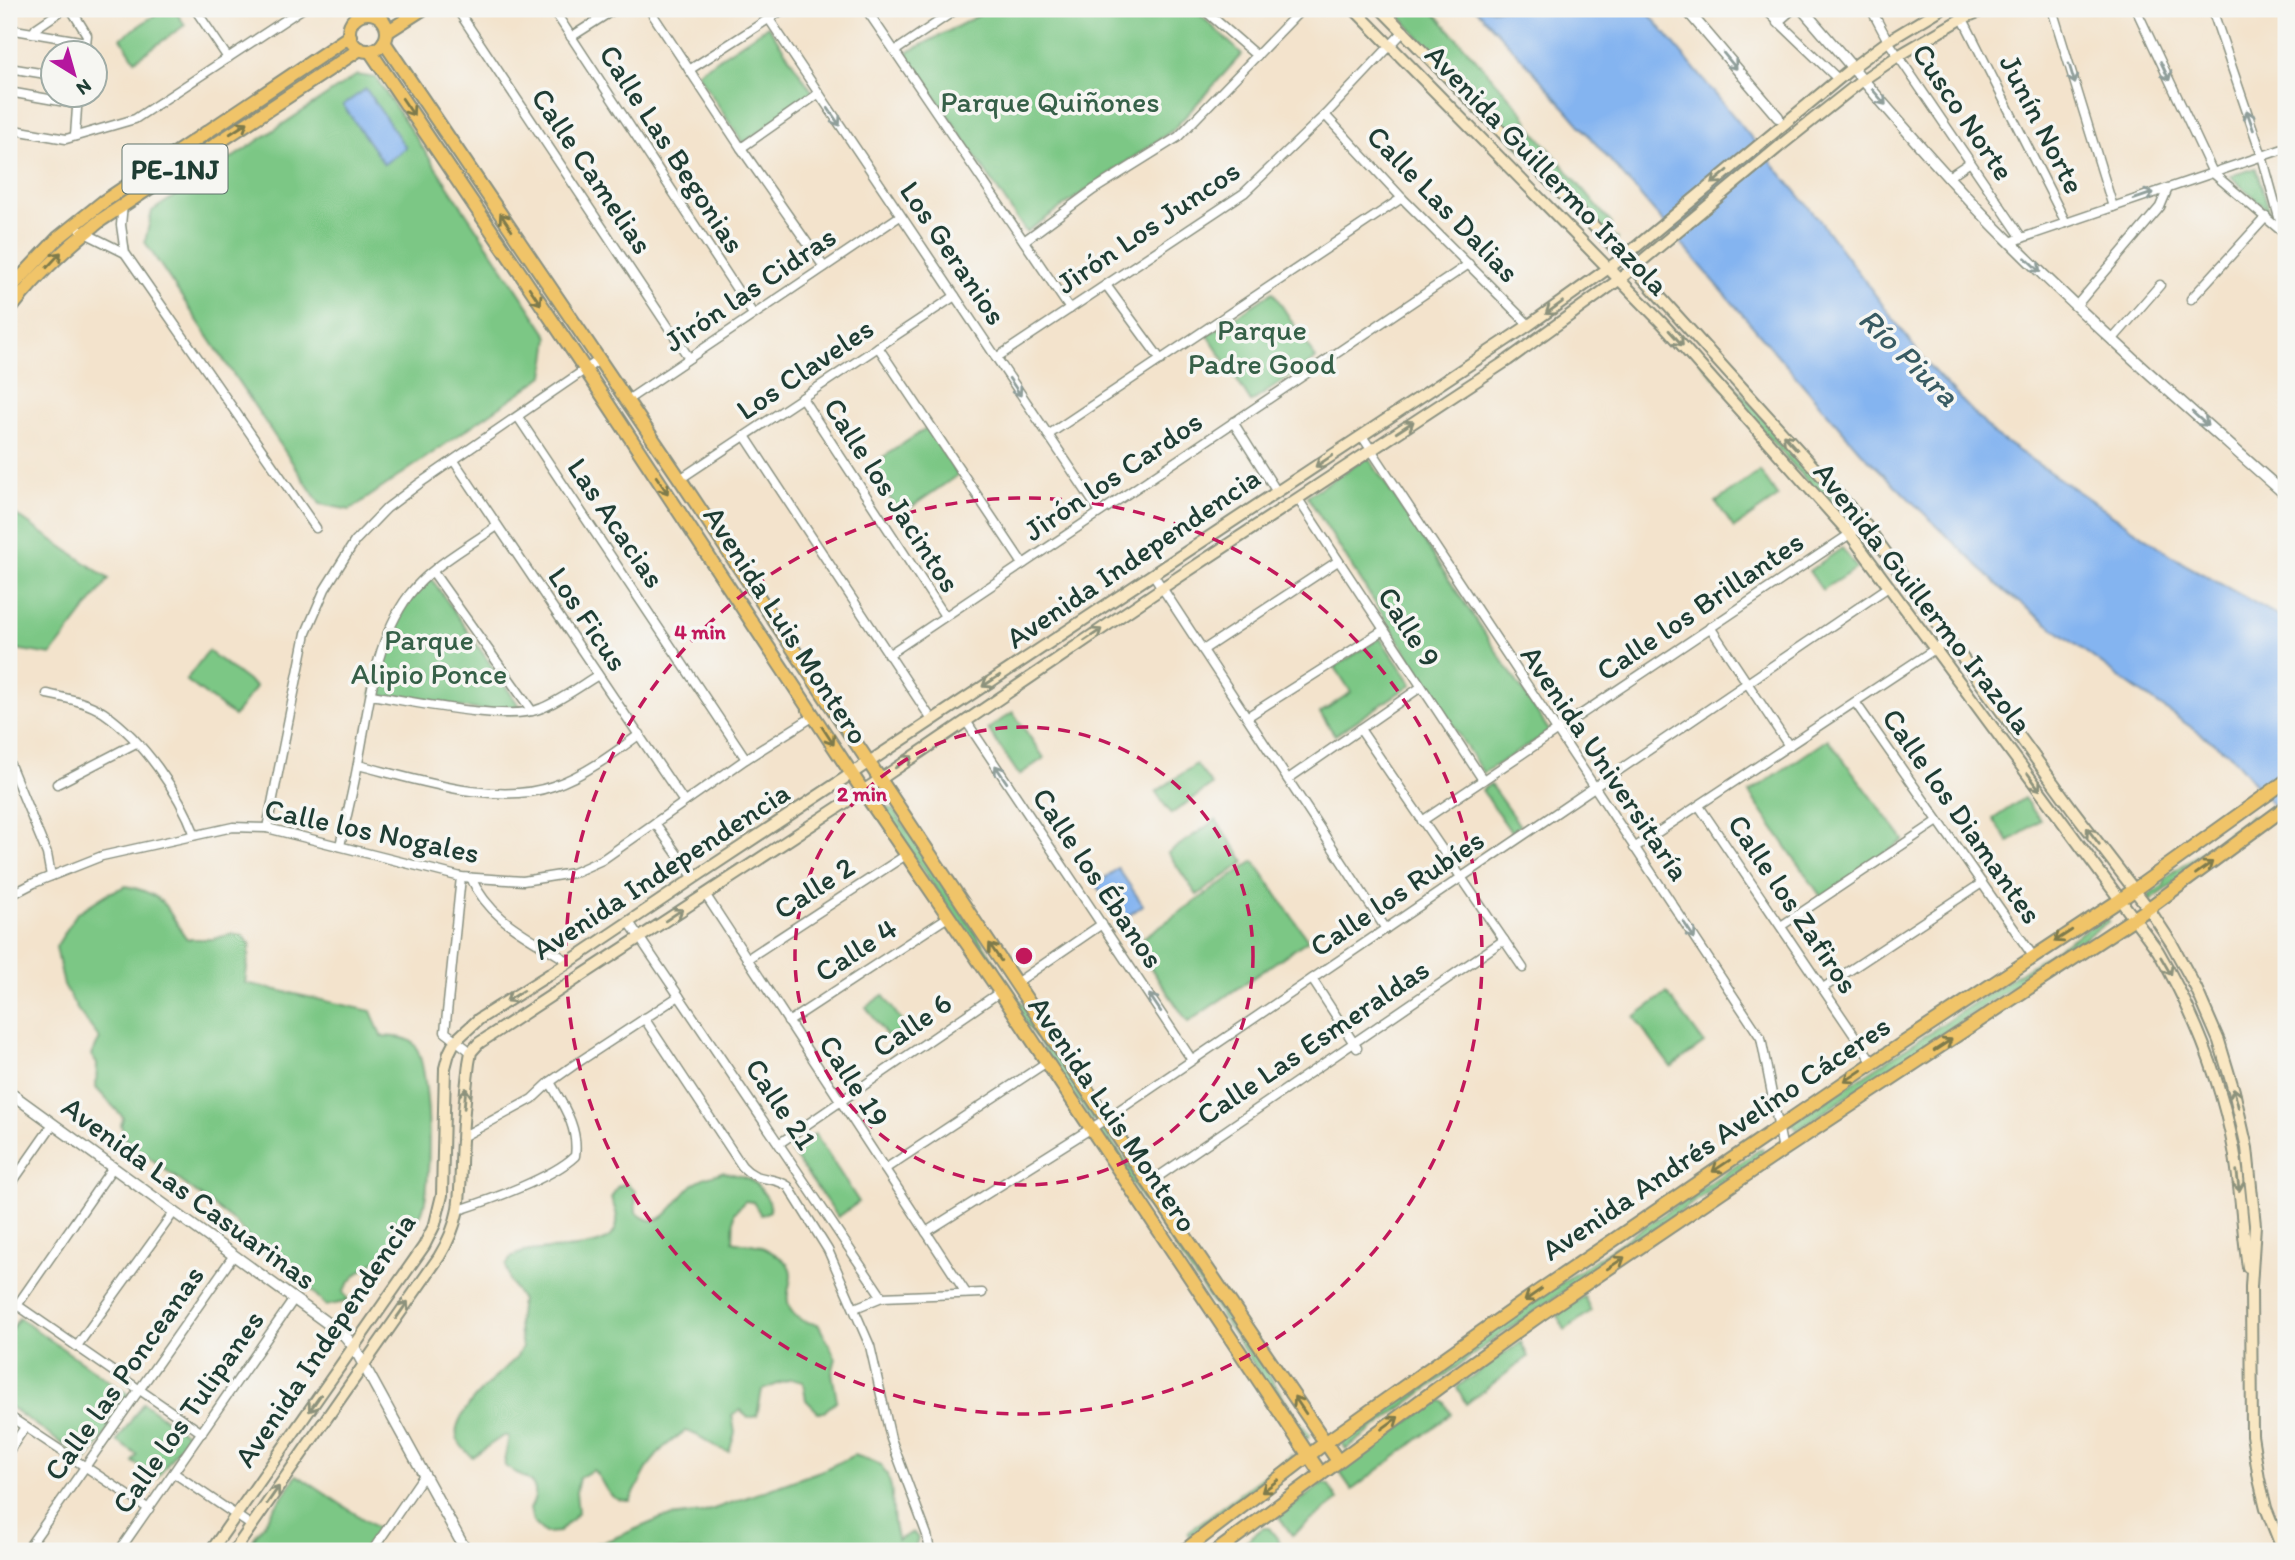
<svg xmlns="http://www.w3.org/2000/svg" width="2295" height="1560" font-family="Itim,sans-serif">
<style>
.green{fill:#7cc785;stroke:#4e825c;stroke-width:2}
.water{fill:#84b4f0;stroke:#527892;stroke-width:2}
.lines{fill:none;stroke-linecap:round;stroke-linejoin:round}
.minor-casing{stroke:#899080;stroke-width:11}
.tertiary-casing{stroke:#899080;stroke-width:13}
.secondary-casing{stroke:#899080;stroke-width:14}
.primary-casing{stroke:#899080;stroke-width:16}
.trunk-casing{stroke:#899080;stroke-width:16}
.minor{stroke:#fff;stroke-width:8}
.tertiary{stroke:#fff;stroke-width:10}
.secondary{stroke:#f9e7c3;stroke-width:10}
.primary{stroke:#f0c469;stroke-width:12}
.trunk{stroke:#f0c469;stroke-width:12}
.oneway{stroke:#8f9e9a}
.oneway2{stroke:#7d7a4c}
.oneway3{stroke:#8c927c}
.ring{fill:none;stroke:#c2185b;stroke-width:3.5;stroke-dasharray:12 9}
.labels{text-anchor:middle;stroke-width:7;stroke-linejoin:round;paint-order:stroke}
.shield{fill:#f6f6f2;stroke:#60746d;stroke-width:2}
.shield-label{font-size:28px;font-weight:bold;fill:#1f3d34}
.park-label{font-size:30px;fill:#366048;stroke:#f6f6f2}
.street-label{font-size:30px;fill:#1f3d34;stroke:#f6f6f2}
.water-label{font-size:32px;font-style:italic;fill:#385b63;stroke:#f6f6f2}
.centre{fill:#c2185b;stroke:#f6f6f2;stroke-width:3.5}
.ring-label{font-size:21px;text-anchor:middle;font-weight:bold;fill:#c2185b;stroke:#f6f6f2;stroke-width:7;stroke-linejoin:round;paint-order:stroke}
</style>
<rect width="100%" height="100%" fill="#f6f6f2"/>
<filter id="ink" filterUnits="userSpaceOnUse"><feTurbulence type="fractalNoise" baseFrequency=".0143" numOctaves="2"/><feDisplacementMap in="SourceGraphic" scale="14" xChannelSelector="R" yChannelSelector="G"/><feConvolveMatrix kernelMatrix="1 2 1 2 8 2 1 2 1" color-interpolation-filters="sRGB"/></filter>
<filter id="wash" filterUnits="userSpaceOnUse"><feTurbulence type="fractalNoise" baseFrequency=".00686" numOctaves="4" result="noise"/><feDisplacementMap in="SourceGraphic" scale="28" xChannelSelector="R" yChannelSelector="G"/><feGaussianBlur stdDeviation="1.57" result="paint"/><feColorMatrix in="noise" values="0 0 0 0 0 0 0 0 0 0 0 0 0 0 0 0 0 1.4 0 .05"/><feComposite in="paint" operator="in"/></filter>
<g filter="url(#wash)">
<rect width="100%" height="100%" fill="#f3e3cc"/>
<g class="green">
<polygon points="164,9 174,9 185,25 135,60 121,38"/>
<polygon points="991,9 1194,9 1242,54 1173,130 1026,232 906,53"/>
<polygon points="1393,9 1431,9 1522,111 1532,129 1612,224 1608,231 1618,239 1614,243 1515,143"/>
<polygon points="768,26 814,94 743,143 697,73"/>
<polygon points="357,75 376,78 549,337 544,376 350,510 320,504 145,242 152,211"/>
<polygon points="2256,168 2256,169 2270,212 2230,176"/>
<polygon points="1273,292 1316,359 1251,402 1208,335"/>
<polygon points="1706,354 1853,517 1852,523 1846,525 1700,361 1702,356"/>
<polygon points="927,428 958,475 901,514 868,467"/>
<polygon points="1368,457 1550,732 1483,773 1307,496"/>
<polygon points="1760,471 1778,497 1734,528 1716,502"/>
<polygon points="9,510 109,579 51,655 9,648"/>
<polygon points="1842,548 1857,568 1822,590 1809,571"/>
<polygon points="429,575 524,713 511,714 371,695 396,618"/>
<polygon points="1380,638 1412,684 1335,735 1320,713 1351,692 1335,667"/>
<polygon points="208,651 256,687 234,716 186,680"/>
<polygon points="1013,712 1044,758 1019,775 988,729"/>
<polygon points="1828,739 1904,840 1822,898 1749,793"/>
<polygon points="1196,764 1212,785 1171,814 1156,792"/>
<polygon points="1490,784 1520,826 1511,832 1482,790"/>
<polygon points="2024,798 2040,820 2009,842 1993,819"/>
<polygon points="887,807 894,810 1098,1118 1092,1121 885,814"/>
<polygon points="2252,816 2258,824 2150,901 2149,899 2149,895 2164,885 2165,878"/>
<polygon points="1216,820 1245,862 1197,895 1168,853"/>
<polygon points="1254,861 1308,940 1188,1022 1134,944"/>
<path d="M126 886C169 895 164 908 187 939H213L231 934 242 935 250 944 245 983 371 1011 381 1036C391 1037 404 1036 412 1042 432 1057 433 1193 421 1214 412 1230 400 1243 386 1254 366 1269 357 1269 343 1292L349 1301 326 1306 295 1272 252 1242 236 1223 126 1140 121 1125 123 1117 96 1088 97 1064 91 1055 100 1039 77 1009 64 986 56 947 77 913 107 894Z"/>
<polygon points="2105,917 2109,921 2080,942 1797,1130 1792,1123"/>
<polygon points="1667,993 1704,1043 1671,1067 1634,1017"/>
<polygon points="883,995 906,1027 889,1039 866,1007"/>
<polygon points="1101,1130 1105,1131 1309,1435 1308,1439 1304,1439 1099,1135"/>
<polygon points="815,1134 859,1202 838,1217 791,1152"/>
<polygon points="1762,1148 1764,1154 1493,1340 1346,1449 1342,1443 1462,1352 1552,1289"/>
<path d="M722 1172C743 1176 752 1176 765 1195 769 1201 770 1204 770 1211L761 1215 753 1202 745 1201 734 1213 733 1241C742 1244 752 1243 760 1246 768 1250 784 1258 788 1265 798 1279 779 1295 793 1313 799 1321 808 1323 818 1324L836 1358 832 1373 837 1400 824 1412H818L806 1400 803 1382 791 1379 762 1390 757 1416 748 1418 741 1410 732 1415 735 1433 729 1452C711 1448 704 1435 685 1431L663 1448 649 1465 630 1501C604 1502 607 1483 593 1470L579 1478 576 1492 578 1513 559 1532 545 1533 533 1522 530 1509C546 1481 522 1478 505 1466 503 1455 509 1447 508 1436H503L472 1457C467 1452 460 1446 458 1440 447 1415 500 1374 516 1358L522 1347 518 1323 521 1299 510 1281 506 1265C506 1265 511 1258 512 1257 534 1241 620 1260 617 1219 617 1212 613 1204 611 1198L617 1187 626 1183 635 1191 636 1212C663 1238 676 1196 696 1182 703 1177 714 1175 722 1172Z"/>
<polygon points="1584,1296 1591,1311 1565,1330 1557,1315"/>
<polygon points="19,1318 133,1398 86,1461 9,1406 9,1333"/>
<polygon points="1521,1342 1528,1357 1466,1404 1457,1387"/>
<polygon points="1437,1401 1444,1401 1451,1414 1352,1490 1341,1474 1342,1470"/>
<polygon points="143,1403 188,1435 157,1478 133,1462 137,1455 117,1441"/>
<path d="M854 1455C862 1458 874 1460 880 1465 899 1483 888 1517 898 1540L913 1532 918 1538 914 1551H571L612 1539 662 1518 702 1513 745 1498 823 1470Z"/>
<polygon points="1292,1455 1293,1459 1189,1536 1188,1532"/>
<polygon points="297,1475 381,1531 366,1551 261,1551 250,1544"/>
<polygon points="1323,1483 1328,1484 1338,1500 1292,1535 1279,1517"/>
<polygon points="1263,1528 1269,1528 1280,1542 1268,1551 1233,1551"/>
</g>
<g class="water">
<polygon points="1476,9 1645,9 1817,217 1927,364 1995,435 2186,565 2286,620 2286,821 2231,755 2126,682 2005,592 1860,451 1528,65"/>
<polygon points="366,89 406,148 384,164 343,105"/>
<polygon points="1118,868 1143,905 1120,922 1096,885"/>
</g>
</g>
<g filter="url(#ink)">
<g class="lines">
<defs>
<g id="minor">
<polyline points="71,9 87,35 85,52"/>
<polyline points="195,9 228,58"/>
<polyline points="457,9 689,358"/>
<polyline points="553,9 753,314"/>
<polyline points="649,9 741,148 824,267"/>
<polyline points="866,9 1070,309"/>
<polyline points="1203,9 1257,56"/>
<polyline points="1765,9 1838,79"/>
<polyline points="1871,9 1888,41 2022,238"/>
<polyline points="1958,9 2066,223"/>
<polyline points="2052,9 2113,207"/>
<polyline points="2136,9 2213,173 2286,235"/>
<polyline points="2212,9 2262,156 2283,232"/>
<polyline points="769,19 1100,512"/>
<polyline points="1777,23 1793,9"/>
<polyline points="9,29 86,42"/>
<polyline points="33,33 36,28 64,9"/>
<polyline points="571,37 615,9"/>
<polyline points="895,51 957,9"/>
<polyline points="9,68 52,75"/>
<polyline points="689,70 784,9"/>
<polyline points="9,92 77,104"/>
<polyline points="1325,115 1402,198 1529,325"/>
<polyline points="9,129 66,139 135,119 302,9"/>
<polyline points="75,136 78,94"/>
<polyline points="741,148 818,94"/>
<polyline points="1948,177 1969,163"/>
<polyline points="123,204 121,225 125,253 316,528"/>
<polyline points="81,231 125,253"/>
<polyline points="1024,241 1093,190 1178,137 1302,9"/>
<polyline points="2010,242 2286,148"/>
<polyline points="1106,285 1161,360"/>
<polyline points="2191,299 2266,217"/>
<polyline points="2076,306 2160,207 2168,188"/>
<polyline points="2112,340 2160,285"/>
<polyline points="878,347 1023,564"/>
<polyline points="996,358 1244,193 1325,115 1404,31"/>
<polyline points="802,398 945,616"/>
<polyline points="626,401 900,216"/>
<polyline points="518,417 746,759"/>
<polyline points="1233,422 1277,492"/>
<polyline points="1048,435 1402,198"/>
<polyline points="745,436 932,720"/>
<polyline points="1362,436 1761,1038 1783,1150"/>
<polyline points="454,461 684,802"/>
<polyline points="680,479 955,296"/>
<polyline points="1298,499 1483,780"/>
<polyline points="433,572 532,711"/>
<polyline points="1153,574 1386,929"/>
<polyline points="1710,627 1789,746"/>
<polyline points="1203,650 1338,561"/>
<polyline points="888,655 1469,264"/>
<path d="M47 694C66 698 88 702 104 713 143 740 179 792 195 835"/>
<path d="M371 695C409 701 510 723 542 708 561 700 580 686 598 675"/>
<polyline points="1855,702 2033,956"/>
<polyline points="1247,717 1384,630"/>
<polyline points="966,721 1192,1060"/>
<polyline points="1360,729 1523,968"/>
<polyline points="9,762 47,854 51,876"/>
<path d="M358 765C415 779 496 807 553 786 585 775 613 754 640 734"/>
<polyline points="1288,779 1421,687"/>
<polyline points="57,784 136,743"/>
<polyline points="1699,806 1873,1063"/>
<polyline points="1422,821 1865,524"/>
<polyline points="655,823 694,878"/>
<polyline points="267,828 306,633 325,589 355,541 387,508 420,483 599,360"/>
<path d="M340 846C346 818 353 791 358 763 369 707 374 642 409 595 431 566 468 547 497 526"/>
<polyline points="1634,848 1950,639"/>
<polyline points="461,877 445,1032 471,1052"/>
<path d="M471 878C492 923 530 936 569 962"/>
<polyline points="705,894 966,1293"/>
<polyline points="9,896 34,883 102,856 233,827 267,828 461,877 523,881 573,873 602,860 746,759 814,716"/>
<polyline points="629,922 882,1297"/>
<polyline points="1781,926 1938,821"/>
<polyline points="747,959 906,855"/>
<polyline points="1312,979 1357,1048"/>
<polyline points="1016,983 1102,924"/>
<polyline points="1823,988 1982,883"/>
<path d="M644 1018 742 1166C757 1183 771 1175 788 1186L828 1250 870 1346 891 1439 927 1535 930 1551"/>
<polyline points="788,1022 948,917"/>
<polyline points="462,1137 532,1099 550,1082 574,1065 679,996"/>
<polyline points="780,1143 1000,992"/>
<polyline points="885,1169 1047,1062"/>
<polyline points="1149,1183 1504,940"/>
<polyline points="9,1187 53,1124"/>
<path d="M459 1210C490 1200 552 1178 575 1156 579 1128 563 1105 550 1082"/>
<polyline points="926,1232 1106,1119 1890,586"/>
<polyline points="17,1305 202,1433"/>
<polyline points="855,1308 882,1297 982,1293"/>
<polyline points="9,1317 113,1167"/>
<polyline points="77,1346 174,1212"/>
<polyline points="9,1416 149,1509"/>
<polyline points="9,1451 25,1427"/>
<polyline points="174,1473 252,1526"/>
<polyline points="26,1551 234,1255"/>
<polyline points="119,1551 294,1299"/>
<polyline points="372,1551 424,1475"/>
</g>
<g id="tertiary">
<polyline points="1686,9 1778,117"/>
<path d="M1802 9C1871 88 1937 170 2011 243 2099 331 2193 412 2286 495"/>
<polyline points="9,1092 345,1336 354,1347 466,1551"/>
</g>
<g id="secondary">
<path d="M1354 9 1663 324 1850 534 2158 951C2194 1013 2221 1080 2234 1150 2241 1189 2242 1228 2248 1267"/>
<polyline points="1381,9 1624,257 1865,524 2073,810 2149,909 2172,944 2196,988 2219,1041 2234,1091 2247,1148 2255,1225 2251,1287 2252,1435 2259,1479 2266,1508 2283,1551"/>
<polyline points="211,1551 424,1246 435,1224 442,1195 445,1068 449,1053 455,1041 479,1019 569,962 694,878 1529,325 1624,257 1853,67 1888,41 1941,9"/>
<path d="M234 1551 439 1257C465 1215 459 1188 462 1140 463 1114 466 1089 469 1063L471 1052 479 1043 863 791 1162 588 1508 360 1620 279 1781 145 1864 79 1898 56 1963 18 1986 9"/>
</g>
<g id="primary">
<circle cx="368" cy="32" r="19"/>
<polyline points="387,32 423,9"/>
<polyline points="384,42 680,479 1149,1183 1338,1461"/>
<polyline points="370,51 585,369 863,791 1005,999 1321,1474"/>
<polyline points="9,290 58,238 103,202 350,36"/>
<path d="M9 311C35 276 67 247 101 220L360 49"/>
</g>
<g id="trunk">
<polyline points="1184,1551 1325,1443 1539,1291 1873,1063 2120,900 2286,781"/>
<polyline points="1217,1551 1446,1382 1541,1314 1783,1150 2142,913 2286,807"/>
</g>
</defs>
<use href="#minor" class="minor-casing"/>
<use href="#tertiary" class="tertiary-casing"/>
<use href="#secondary" class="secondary-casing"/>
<use href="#primary" class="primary-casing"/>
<use href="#trunk" class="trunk-casing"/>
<use href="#minor" class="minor"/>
<use href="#tertiary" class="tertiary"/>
<use href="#secondary" class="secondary"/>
<use href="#primary" class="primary"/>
<use href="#trunk" class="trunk"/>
</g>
<defs><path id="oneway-shaft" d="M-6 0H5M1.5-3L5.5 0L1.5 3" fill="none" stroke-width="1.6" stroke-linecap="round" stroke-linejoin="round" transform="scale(1.75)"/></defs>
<g class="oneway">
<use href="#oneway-shaft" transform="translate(1730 61) rotate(50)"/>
<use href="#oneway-shaft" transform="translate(2165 71) rotate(65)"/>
<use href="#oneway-shaft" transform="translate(2072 74) rotate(73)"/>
<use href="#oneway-shaft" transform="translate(1879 97) rotate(49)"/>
<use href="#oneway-shaft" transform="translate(834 117) rotate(56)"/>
<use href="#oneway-shaft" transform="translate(2250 120) rotate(-109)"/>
<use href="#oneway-shaft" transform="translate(2144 196) rotate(-19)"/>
<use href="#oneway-shaft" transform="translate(2033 265) rotate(44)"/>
<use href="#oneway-shaft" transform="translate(1015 387) rotate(56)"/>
<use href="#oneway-shaft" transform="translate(2200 419) rotate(42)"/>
<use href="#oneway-shaft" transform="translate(1001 774) rotate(-124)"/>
<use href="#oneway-shaft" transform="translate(1689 930) rotate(56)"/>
<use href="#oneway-shaft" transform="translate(1155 1003) rotate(-124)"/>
</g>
<g class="oneway2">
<use href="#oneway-shaft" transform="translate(408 107) rotate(56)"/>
<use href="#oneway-shaft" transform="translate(239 128) rotate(-33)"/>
<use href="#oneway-shaft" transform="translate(506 222) rotate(-124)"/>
<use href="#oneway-shaft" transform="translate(54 260) rotate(-47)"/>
<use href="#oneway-shaft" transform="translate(535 296) rotate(56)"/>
<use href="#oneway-shaft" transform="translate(662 485) rotate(56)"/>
<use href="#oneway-shaft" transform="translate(828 736) rotate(57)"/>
<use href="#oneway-shaft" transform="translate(2204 868) rotate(-36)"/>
<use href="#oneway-shaft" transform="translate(2063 936) rotate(147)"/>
<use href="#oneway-shaft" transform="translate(995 952) rotate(-124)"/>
<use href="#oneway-shaft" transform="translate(1943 1045) rotate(-33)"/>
<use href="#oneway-shaft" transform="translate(1853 1076) rotate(146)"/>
<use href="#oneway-shaft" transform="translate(1721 1166) rotate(146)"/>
<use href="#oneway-shaft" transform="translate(1616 1263) rotate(-34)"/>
<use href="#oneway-shaft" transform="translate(1533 1295) rotate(145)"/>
<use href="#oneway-shaft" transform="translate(1300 1405) rotate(-124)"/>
<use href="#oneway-shaft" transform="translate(1390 1423) rotate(-36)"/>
<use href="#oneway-shaft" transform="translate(1270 1486) rotate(143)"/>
</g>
<g class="oneway3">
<use href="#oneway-shaft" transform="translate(1720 177) rotate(140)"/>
<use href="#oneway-shaft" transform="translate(1554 308) rotate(144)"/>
<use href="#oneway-shaft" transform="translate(1676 338) rotate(48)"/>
<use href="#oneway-shaft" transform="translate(1405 427) rotate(-33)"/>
<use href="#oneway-shaft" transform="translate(1790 442) rotate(-132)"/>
<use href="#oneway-shaft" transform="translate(1324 461) rotate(146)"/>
<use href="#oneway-shaft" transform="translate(1093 635) rotate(-34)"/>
<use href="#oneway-shaft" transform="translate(991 681) rotate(147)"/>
<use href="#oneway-shaft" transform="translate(904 762) rotate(-34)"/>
<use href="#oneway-shaft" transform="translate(2034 782) rotate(54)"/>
<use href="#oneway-shaft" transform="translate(2093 836) rotate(-127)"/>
<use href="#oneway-shaft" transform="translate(674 915) rotate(-34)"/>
<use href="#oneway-shaft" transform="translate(2166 966) rotate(60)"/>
<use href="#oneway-shaft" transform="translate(515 996) rotate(148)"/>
<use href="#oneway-shaft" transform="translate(465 1098) rotate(-85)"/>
<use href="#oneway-shaft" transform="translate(2236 1098) rotate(-104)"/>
<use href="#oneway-shaft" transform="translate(2238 1181) rotate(83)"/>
<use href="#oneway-shaft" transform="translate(402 1310) rotate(-55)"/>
<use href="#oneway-shaft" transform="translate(315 1403) rotate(125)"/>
<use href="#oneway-shaft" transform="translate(273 1495) rotate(-55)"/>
</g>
</g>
<g class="ring">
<circle cx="1024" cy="956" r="229"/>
<circle cx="1024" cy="956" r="458"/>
</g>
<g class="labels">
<rect class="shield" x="122.5" y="144.5" width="105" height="49" rx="5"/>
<g class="shield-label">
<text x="175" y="179">PE-1NJ</text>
</g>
<g class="park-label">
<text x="1050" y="112">Parque Quiñones</text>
<text x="1262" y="340">Parque<tspan x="1262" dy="34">Padre Good</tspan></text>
<text x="429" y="650">Parque<tspan x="429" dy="34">Alipio Ponce</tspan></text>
</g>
<g class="street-label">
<text transform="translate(1963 112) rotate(56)" y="10">Cusco Norte</text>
<text transform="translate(2042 124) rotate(63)" y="10">Junín Norte</text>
<text transform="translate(672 149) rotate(57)" y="10">Calle Las Begonias</text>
<text transform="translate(1547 170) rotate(46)" y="10">Avenida Guillermo Irazola</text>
<text transform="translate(592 171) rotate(56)" y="10">Calle Camelias</text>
<text transform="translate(1443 204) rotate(46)" y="10">Calle Las Dalias</text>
<text transform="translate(1148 227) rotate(-34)" y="10">Jirón Los Juncos</text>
<text transform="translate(953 253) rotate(56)" y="10">Los Geranios</text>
<text transform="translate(750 289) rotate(-34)" y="10">Jirón las Cidras</text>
<text transform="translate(805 369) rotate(-34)" y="10">Los Claveles</text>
<text transform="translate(1113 476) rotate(-34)" y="10">Jirón los Cardos</text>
<text transform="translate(892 495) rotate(57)" y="10">Calle los Jacintos</text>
<text transform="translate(616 523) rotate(56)" y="10">Las Acacias</text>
<text transform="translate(1133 558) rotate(-34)" y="10">Avenida Independencia</text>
<text transform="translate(1923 598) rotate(52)" y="10">Avenida Guillermo Irazola</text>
<text transform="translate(1700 606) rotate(-34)" y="10">Calle los Brillantes</text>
<text transform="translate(588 619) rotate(56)" y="10">Los Ficus</text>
<text transform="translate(786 625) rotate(57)" y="10">Avenida Luis Montero</text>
<text transform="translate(1409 627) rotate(57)" y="10">Calle 9</text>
<text transform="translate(1605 763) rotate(56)" y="10">Avenida Universitaría</text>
<text transform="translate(1962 816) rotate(55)" y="10">Calle los Diamantes</text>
<text transform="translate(372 831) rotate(12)" y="10">Calle los Nogales</text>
<text transform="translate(661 871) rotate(-33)" y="10">Avenida Independencia</text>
<text transform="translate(1098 878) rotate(56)" y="10">Calle los Ébanos</text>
<text transform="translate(814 888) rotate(-33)" y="10">Calle 2</text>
<text transform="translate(1397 893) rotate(-34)" y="10">Calle los Rubíes</text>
<text transform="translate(1793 904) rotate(56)" y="10">Calle los Zafiros</text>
<text transform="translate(856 950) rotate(-33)" y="10">Calle 4</text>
<text transform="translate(912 1025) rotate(-35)" y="10">Calle 6</text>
<text transform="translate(1313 1042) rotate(-34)" y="10">Calle Las Esmeraldas</text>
<text transform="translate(854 1081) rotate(57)" y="10">Calle 19</text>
<text transform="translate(781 1104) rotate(56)" y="10">Calle 21</text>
<text transform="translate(1113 1114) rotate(56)" y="10">Avenida Luis Montero</text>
<text transform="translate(1716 1138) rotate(-34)" y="10">Avenida Andrés Avelino Cáceres</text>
<text transform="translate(189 1193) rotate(36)" y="10">Avenida Las Casuarinas</text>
<text transform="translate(325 1340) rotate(-56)" y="10">Avenida Independencia</text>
<text transform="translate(124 1373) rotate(-55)" y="10">Calle las Ponceanas</text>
<text transform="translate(188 1412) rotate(-55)" y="10">Calle los Tulipanes</text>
</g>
<g class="water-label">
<text transform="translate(1909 357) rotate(44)" y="11">Río Piura</text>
</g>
</g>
<circle cx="1024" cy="956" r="10" class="centre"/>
<g class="ring-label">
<text x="700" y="639">4 min</text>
<text x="862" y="801">2 min</text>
</g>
<rect width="2295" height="1560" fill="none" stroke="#f6f6f2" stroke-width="35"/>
<g transform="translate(74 74) rotate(143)"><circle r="33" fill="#f6f6f2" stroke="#a0aca6" stroke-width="2"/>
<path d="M0-5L12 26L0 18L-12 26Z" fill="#b5179e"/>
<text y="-10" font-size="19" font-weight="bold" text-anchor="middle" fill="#1f3d34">N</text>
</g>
</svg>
